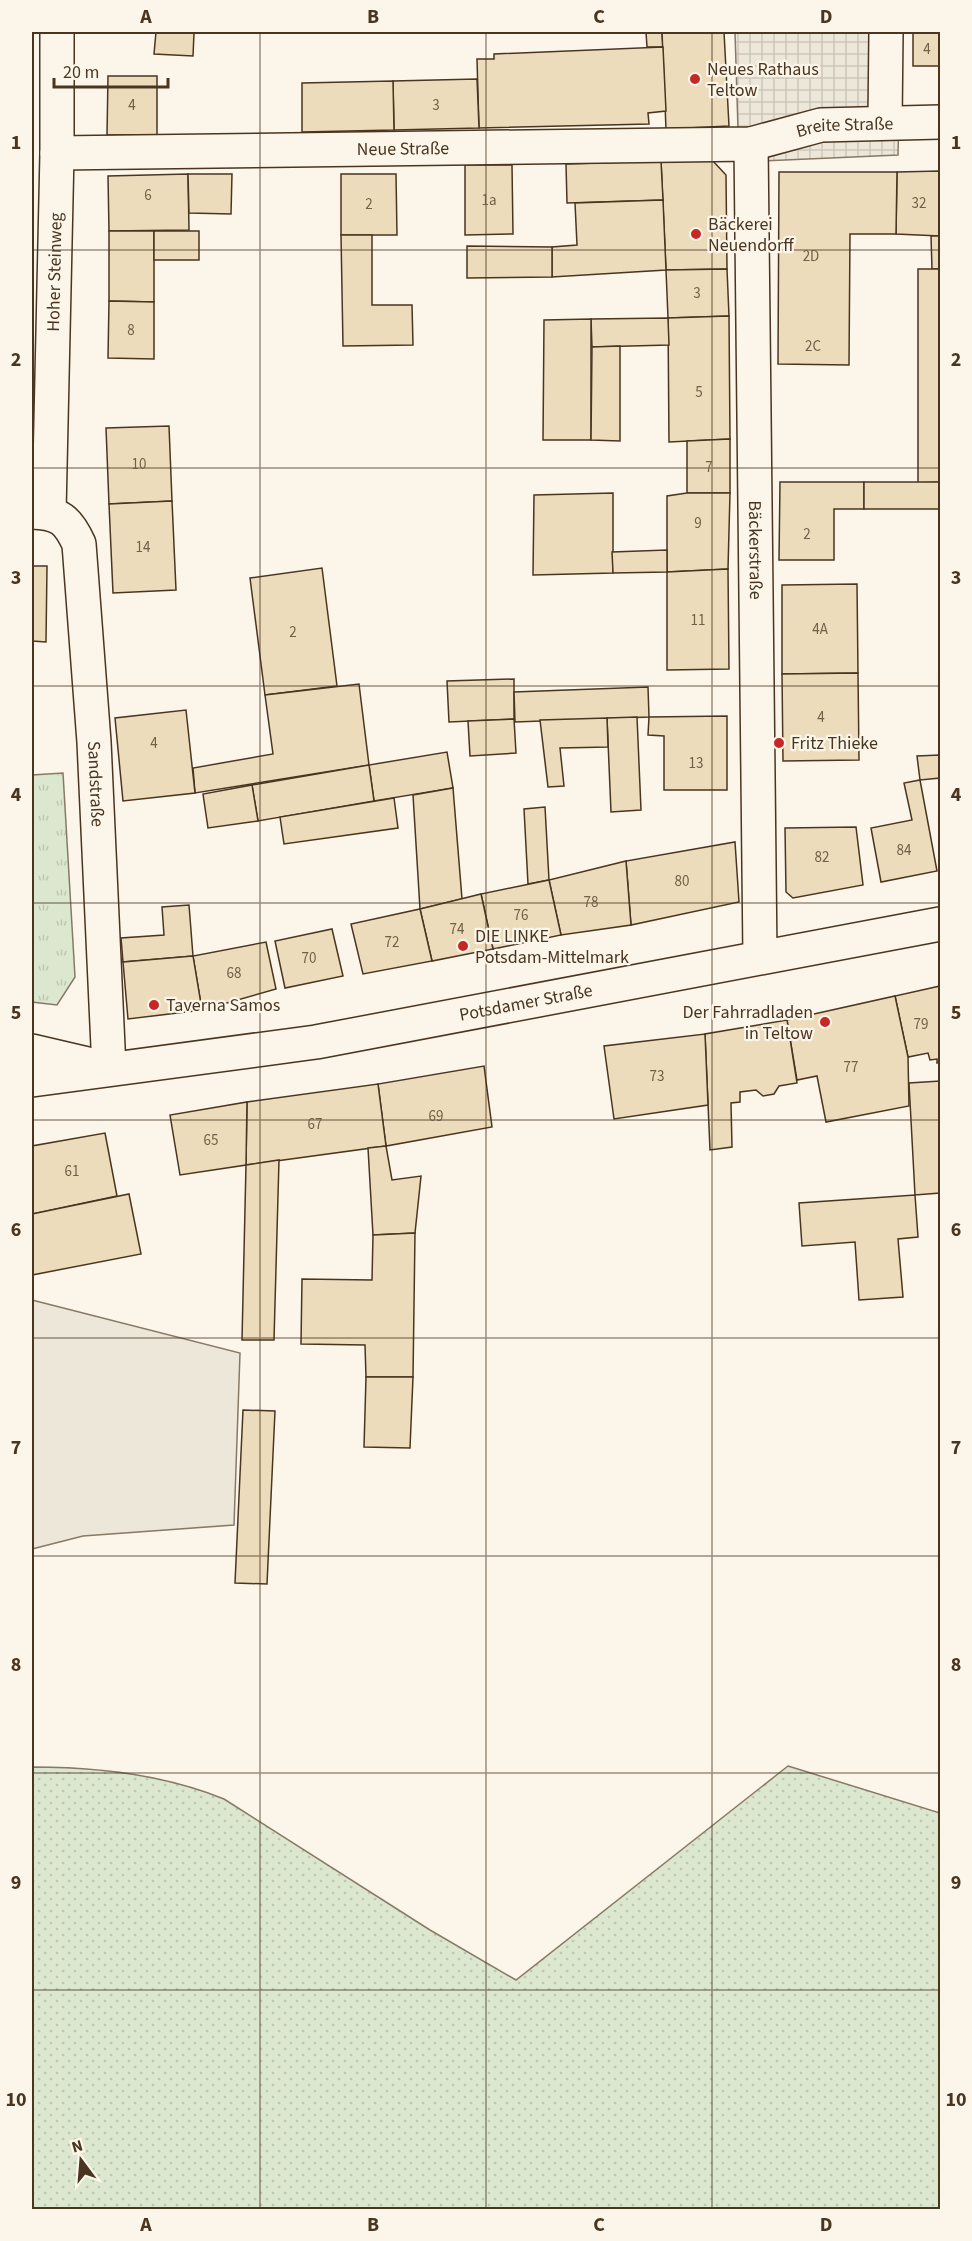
<svg xmlns="http://www.w3.org/2000/svg" width="972" height="2241" font-family="'Source Sans 3',sans-serif">
<style>
.grass{fill:url(#grass-dots);stroke:#887966;stroke-width:1.5}
.park{fill:url(#park-tufts);stroke:#887966;stroke-width:1.5}
.parking{fill:#ede7d9;stroke:#887966;stroke-width:1.5}
.plaza{fill:url(#plaza-grid);stroke:#887966;stroke-width:1.5}
.building{fill:#ecdcbc;stroke:#4a3520;stroke-width:1.5}
.lines{fill:none;stroke-linecap:round;stroke-linejoin:round}
.minor-casing{stroke:#4a3520;stroke-width:36}
.minor{stroke:#fbf6e9;stroke-width:33}
.grid{fill:none;stroke:#4a3520;stroke-width:1.5;stroke-opacity:0.55}
.poi-dot{fill:#c62828;stroke:#fbf6e9;stroke-width:2}
.labels{text-anchor:middle;stroke-width:4.5;stroke-linejoin:round;paint-order:stroke}
.number-label{font-size:15px;fill:#725f47}
.poi-label{font-size:18px;fill:#4a3520;stroke:#fbf6e9;text-anchor:start}
.street-label{font-size:18px;fill:#4a3520;stroke:#fbf6e9}
.neatline{fill:none;stroke:#4a3520;stroke-width:2}
.grid-label{font-size:20px;text-anchor:middle;font-weight:bold;fill:#4a3520}
</style>
<defs>
<pattern id="grass-dots" width="8" height="8" patternUnits="userSpaceOnUse" patternTransform="scale(1.5)"><rect width="8" height="8" fill="#dce7d0"/><path d="M2 2h.1M6 6h.1" fill="none" stroke="#bec7b2" stroke-width="1.8" stroke-linecap="round"/></pattern>
<pattern id="park-tufts" width="24" height="20" patternUnits="userSpaceOnUse" patternTransform="scale(1.5)"><rect width="24" height="20" fill="#dce7d0"/><path d="M3 7l-1-3M5 7V3M7 7l1-3M15 17l-1-3M17 17v-4M19 17l1-3" fill="none" stroke="#bec7b2"/></pattern>
<pattern id="plaza-grid" width="8" height="8" patternUnits="userSpaceOnUse" patternTransform="scale(1.5)"><rect width="8" height="8" fill="#ede7d9"/><path d="M0 4h8M4 0v8" fill="none" stroke="#cdc7ba"/></pattern>
</defs>
<rect width="100%" height="100%" fill="#fbf6e9"/>
<path class="grass" d="M788 1766 940 1813V2209H32V1767C97 1767 163 1774 224 1799L430 1930 516 1980Z"/>
<polygon class="park" points="63,773 75,977 57,1005 32,1002 32,775"/>
<polygon class="parking" points="32,1300 240,1353 234,1525 83,1536 32,1549"/>
<polygon class="plaza" points="735,32 901,32 898,155 739,162"/>
<g class="building">
<polygon points="156,32 194,33 193,56 154,54"/>
<polygon points="646,32 662,32 663,47 647,47"/>
<polygon points="662,32 724,32 729,126 666,129"/>
<rect x="913" y="32" width="27" height="34"/>
<polygon points="663,47 666,111 648,113 649,124 479,128 477,59 494,59 494,54"/>
<polygon points="108,76 157,76 157,135 107,135"/>
<polygon points="477,79 479,128 394,130 393,81"/>
<polygon points="393,81 394,130 302,132 302,83"/>
<polygon points="712,160 726,175 727,269 666,270 661,161"/>
<polygon points="661,161 663,200 567,203 566,164"/>
<polygon points="465,165 512,165 513,234 465,235"/>
<polygon points="940,171 940,236 896,234 897,172"/>
<polygon points="779,172 897,172 896,234 850,234 849,365 778,364"/>
<polygon points="188,174 189,230 109,231 108,176"/>
<polygon points="188,174 232,174 231,214 189,213"/>
<polygon points="341,174 396,174 397,235 341,235"/>
<polygon points="663,200 666,270 552,277 552,247 577,245 575,203"/>
<polygon points="109,231 154,231 154,302 109,301"/>
<rect x="154" y="231" width="45" height="29"/>
<polygon points="341,235 372,235 372,305 412,305 413,345 343,346"/>
<polygon points="931,236 940,236 940,269 932,269"/>
<polygon points="467,246 552,247 552,277 467,278"/>
<polygon points="727,269 729,316 668,318 666,270"/>
<polygon points="918,269 940,269 940,482 918,483"/>
<polygon points="109,301 154,302 154,359 108,358"/>
<polygon points="729,316 730,439 669,442 668,318"/>
<polygon points="668,318 669,345 592,347 591,319"/>
<polygon points="591,319 591,440 543,440 544,320"/>
<polygon points="620,346 620,441 591,440 592,347"/>
<polygon points="169,426 172,501 109,504 106,428"/>
<polygon points="730,439 730,493 687,493 687,441"/>
<polygon points="780,482 864,482 864,509 834,509 834,560 779,560"/>
<rect x="864" y="482" width="76" height="27"/>
<polygon points="613,493 613,573 533,575 534,495"/>
<polygon points="687,493 730,493 728,569 667,572 667,496"/>
<polygon points="172,501 176,590 113,593 109,504"/>
<polygon points="667,550 667,572 613,573 612,552"/>
<polygon points="32,566 47,566 46,642 32,641"/>
<polygon points="322,568 337,686 265,695 250,578"/>
<polygon points="728,569 729,669 667,670 667,572"/>
<polygon points="857,584 858,673 782,674 782,585"/>
<polygon points="858,673 859,760 783,761 782,674"/>
<polygon points="514,679 514,719 449,722 447,681"/>
<polygon points="359,684 369,765 195,793 193,768 273,754 265,695"/>
<polygon points="648,687 649,717 515,722 514,692"/>
<polygon points="186,710 195,793 123,801 115,718"/>
<polygon points="727,716 727,790 664,790 664,736 648,735 649,717"/>
<polygon points="637,717 641,810 611,812 607,718"/>
<polygon points="607,718 608,747 560,748 564,786 548,787 540,720"/>
<polygon points="514,719 516,753 470,756 468,721"/>
<polygon points="447,752 453,788 374,801 369,765"/>
<polygon points="940,755 940,778 920,780 917,756"/>
<polygon points="369,765 374,801 258,821 252,785"/>
<polygon points="920,780 937,871 881,882 871,828 912,820 904,783"/>
<polygon points="252,785 258,821 208,828 203,794"/>
<polygon points="453,788 462,899 420,909 413,795"/>
<polygon points="394,798 398,828 284,844 280,817"/>
<polygon points="545,807 549,880 528,884 524,809"/>
<polygon points="856,827 863,885 793,898 786,892 785,828"/>
<polygon points="735,842 739,902 631,925 626,861"/>
<polygon points="626,861 631,925 561,935 549,880"/>
<polygon points="549,880 561,935 493,949 481,894"/>
<polygon points="481,894 493,949 432,961 420,909"/>
<polygon points="189,905 193,956 123,962 121,938 164,935 162,907"/>
<polygon points="420,909 432,961 363,974 351,924"/>
<polygon points="332,929 343,976 285,988 275,941"/>
<polygon points="266,942 276,989 202,1010 193,956"/>
<polygon points="193,956 202,1010 128,1019 123,962"/>
<polygon points="940,986 940,1062 937,1063 937,1059 930,1060 928,1053 908,1057 895,996"/>
<polygon points="895,996 908,1057 909,1106 826,1122 817,1076 797,1080 787,1020"/>
<polygon points="787,1020 797,1083 779,1086 774,1094 763,1096 756,1090 740,1092 740,1102 731,1103 732,1147 710,1150 705,1034"/>
<polygon points="705,1034 708,1105 614,1119 604,1046"/>
<polygon points="484,1066 492,1127 386,1146 378,1084"/>
<polygon points="940,1081 940,1193 915,1195 909,1083"/>
<polygon points="378,1084 386,1146 246,1165 247,1102"/>
<polygon points="247,1102 246,1165 180,1175 170,1115"/>
<polygon points="105,1133 117,1196 32,1214 32,1146"/>
<polygon points="386,1146 392,1180 421,1176 415,1233 373,1235 368,1148"/>
<polygon points="279,1160 274,1340 242,1340 246,1165"/>
<polygon points="129,1194 141,1254 32,1275 32,1214"/>
<polygon points="915,1195 918,1237 898,1239 903,1297 859,1300 855,1242 802,1246 799,1203"/>
<polygon points="415,1233 413,1377 366,1377 365,1345 301,1344 302,1279 372,1280 373,1235"/>
<polygon points="366,1377 413,1377 410,1448 364,1447"/>
<polygon points="243,1410 275,1411 267,1584 235,1583"/>
</g>
<g class="lines">
<defs>
<g id="minor">
<polyline points="885,122 886,32"/>
<path id="s1" d="M751 144 760 957"/>
<path id="s2" d="M57 153 751 144 821 125 940 122"/>
<path id="s3" d="M32 512C60 513 68 520 79 544L94 742 109 1069"/>
<path id="s4" d="M49 512 57 153V32"/>
<polyline points="32,1051 92,1065"/>
<path id="s5" d="M32 1080 316 1042 940 924"/>
</g>
</defs>
<use href="#minor" class="minor-casing"/>
<use href="#minor" class="minor"/>
</g>
<path class="grid" d="M260 32V2210M486 32V2210M712 32V2210M32 250H940M32 468H940M32 686H940M32 903H940M32 1120H940M32 1338H940M32 1556H940M32 1773H940M32 1990H940"/>
<g class="poi-dot">
<circle cx="695" cy="79" r="6"/>
<circle cx="696" cy="234" r="6"/>
<circle cx="779" cy="743" r="6"/>
<circle cx="463" cy="946" r="6"/>
<circle cx="154" cy="1005" r="6"/>
<circle cx="825" cy="1022" r="6"/>
</g>
<g class="labels">
<g class="number-label">
<text x="927" y="54">4</text>
<text x="132" y="110">4</text>
<text x="436" y="110">3</text>
<text x="148" y="200">6</text>
<text x="489" y="205">1a</text>
<text x="919" y="208">32</text>
<text x="369" y="209">2</text>
<text x="811" y="261">2D</text>
<text x="697" y="298">3</text>
<text x="131" y="335">8</text>
<text x="813" y="351">2C</text>
<text x="699" y="397">5</text>
<text x="139" y="469">10</text>
<text x="709" y="472">7</text>
<text x="698" y="528">9</text>
<text x="807" y="539">2</text>
<text x="143" y="552">14</text>
<text x="698" y="625">11</text>
<text x="820" y="634">4A</text>
<text x="293" y="637">2</text>
<text x="821" y="722">4</text>
<text x="154" y="748">4</text>
<text x="696" y="768">13</text>
<text x="904" y="855">84</text>
<text x="822" y="862">82</text>
<text x="682" y="886">80</text>
<text x="591" y="907">78</text>
<text x="521" y="920">76</text>
<text x="457" y="934">74</text>
<text x="392" y="947">72</text>
<text x="309" y="963">70</text>
<text x="234" y="978">68</text>
<text x="921" y="1029">79</text>
<text x="851" y="1072">77</text>
<text x="657" y="1081">73</text>
<text x="436" y="1121">69</text>
<text x="315" y="1129">67</text>
<text x="211" y="1145">65</text>
<text x="72" y="1176">61</text>
</g>
<g class="poi-label">
<text x="707" y="75">Neues Rathaus<tspan x="707" dy="21">Teltow</tspan></text>
<text x="708" y="230">Bäckerei<tspan x="708" dy="21">Neuendorff</tspan></text>
<text x="791" y="749">Fritz Thieke</text>
<text x="475" y="942">DIE LINKE<tspan x="475" dy="21">Potsdam-Mittelmark</tspan></text>
<text x="166" y="1011">Taverna Samos</text>
<text x="813" y="1018" text-anchor="end">Der Fahrradladen<tspan x="813" dy="21">in Teltow</tspan></text>
</g>
<g class="street-label">
<text dy="6" stroke="none"><textPath href="#s2" startOffset="790">Breite Straße</textPath></text>
<text dy="6" stroke="none"><textPath href="#s2" startOffset="346">Neue Straße</textPath></text>
<text dy="6" stroke="none"><textPath href="#s4" startOffset="240">Hoher Steinweg</textPath></text>
<text dy="6" stroke="none"><textPath href="#s1" startOffset="406">Bäckerstraße</textPath></text>
<text dy="6" stroke="none"><textPath href="#s3" startOffset="302">Sandstraße</textPath></text>
<text dy="6" stroke="none"><textPath href="#s5" startOffset="500">Potsdamer Straße</textPath></text>
</g>
</g>
<rect width="972" height="2241" fill="none" stroke="#fbf6e9" stroke-width="66"/>
<g transform="translate(81 2160) rotate(344)" stroke="#fbf6e9" stroke-width="4.5" paint-order="stroke">
<path d="M0-4.5L10 22L0 15L-10 22Z" fill="#4a3520"/>
<text y="-9" font-size="16" font-weight="bold" text-anchor="middle" fill="#4a3520">N</text>
</g>
<path d="M54 78v9h114v-9" fill="none" stroke="#4a3520" stroke-width="3"/>
<text x="63" y="78" font-size="18" fill="#4a3520" stroke="#fbf6e9" stroke-width="4.5" paint-order="stroke">20 m</text>
<rect x="33" y="33" width="906" height="2175" class="neatline"/>
<g class="grid-label">
<text x="146" y="23">A</text>
<text x="373" y="23">B</text>
<text x="599" y="23">C</text>
<text x="826" y="23">D</text>
<text x="16" y="149">1</text>
<text x="956" y="149">1</text>
<text x="16" y="366">2</text>
<text x="956" y="366">2</text>
<text x="16" y="584">3</text>
<text x="956" y="584">3</text>
<text x="16" y="801">4</text>
<text x="956" y="801">4</text>
<text x="16" y="1019">5</text>
<text x="956" y="1019">5</text>
<text x="16" y="1236">6</text>
<text x="956" y="1236">6</text>
<text x="16" y="1454">7</text>
<text x="956" y="1454">7</text>
<text x="16" y="1671">8</text>
<text x="956" y="1671">8</text>
<text x="16" y="1889">9</text>
<text x="956" y="1889">9</text>
<text x="16" y="2106">10</text>
<text x="956" y="2106">10</text>
<text x="146" y="2231">A</text>
<text x="373" y="2231">B</text>
<text x="599" y="2231">C</text>
<text x="826" y="2231">D</text>
</g>
</svg>
